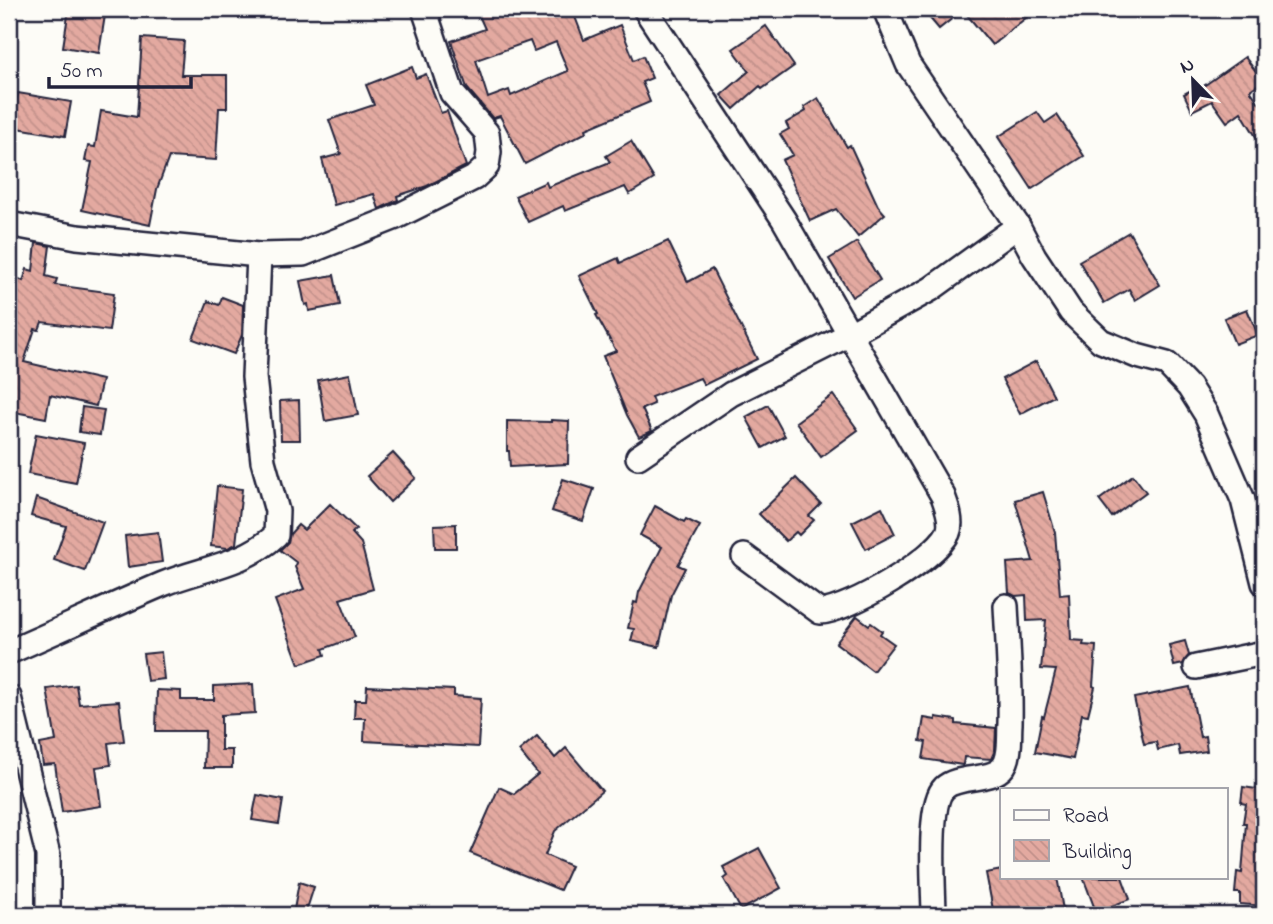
<svg xmlns="http://www.w3.org/2000/svg" width="1273" height="924" font-family="'Indie Flower',sans-serif">
<style>
.building{fill:url(#building-back-hatch);stroke:#22223b;stroke-width:2;fill-rule:evenodd}
.lines{fill:none;stroke-linecap:round;stroke-linejoin:round}
.street-casing{stroke:#22223b;stroke-width:28}
.street{stroke:#fdfcf7;stroke-width:23}
</style>
<defs>
<pattern id="building-back-hatch" width="6" height="6" patternUnits="userSpaceOnUse" patternTransform="scale(1.75)"><rect width="6" height="6" fill="#e3a9a0"/><path d="M-1 5l2 2M0 0l6 6M5-1l2 2" fill="none" stroke="#c2918b"/></pattern>
</defs>
<rect width="100%" height="100%" fill="#fdfcf7"/>
<filter id="ink" filterUnits="userSpaceOnUse"><feTurbulence type="fractalNoise" baseFrequency=".0143" numOctaves="2"/><feDisplacementMap in="SourceGraphic" scale="14" xChannelSelector="R" yChannelSelector="G"/><feConvolveMatrix kernelMatrix="1 2 1 2 8 2 1 2 1" color-interpolation-filters="sRGB"/></filter>
<g filter="url(#ink)">
<g class="building">
<polygon points="69,9 106,9 99,53 63,47"/>
<path d="M476 9H572L584 40 620 25 634 60 643 56 652 78 642 82 650 102 586 129 587 132 525 164 500 116 494 118 495 121 467 88 451 41 485 29ZM530 41 534 51 556 42 568 71 511 96 509 90 488 98 476 60Z"/>
<polygon points="922,9 1037,9 992,45 963,10 939,29"/>
<polygon points="766,26 794,66 762,89 760,86 734,109 721,95 749,71 733,49"/>
<polygon points="142,38 184,41 181,75 227,75 227,108 219,108 216,160 169,157 157,189 150,225 82,210 92,162 85,161 88,146 95,147 101,111 137,117"/>
<polygon points="1245,57 1263,81 1250,90 1264,110 1264,150 1241,112 1227,122 1212,101 1192,111 1184,94 1197,87 1198,90"/>
<polygon points="412,67 416,78 426,74 441,113 447,111 466,166 427,186 397,196 398,200 379,209 374,194 334,205 322,159 341,154 329,120 374,105 366,85"/>
<polygon points="18,93 71,102 65,136 11,127"/>
<polygon points="818,98 847,147 850,145 878,206 885,214 858,237 836,209 810,221 782,160 793,155 780,134 789,129 786,123 806,111 804,107"/>
<polygon points="1037,112 1045,123 1057,115 1084,156 1032,189 998,137"/>
<polygon points="631,141 654,179 629,194 625,187 565,211 563,206 528,222 515,196 546,182 548,187 610,162 606,156"/>
<polygon points="1129,232 1160,285 1135,300 1129,289 1104,303 1079,261"/>
<polygon points="668,241 688,282 712,269 757,359 704,385 700,378 651,397 654,404 642,409 652,431 639,437 627,415 603,356 616,351 596,315 598,314 579,276 618,258 620,263"/>
<polygon points="857,242 880,280 852,297 829,259"/>
<polygon points="36,243 50,246 46,276 57,279 55,285 114,293 109,331 42,322 39,330 35,329 24,362 102,380 96,406 50,395 46,418 9,411 9,274 23,281 27,269 33,271"/>
<polygon points="334,275 340,305 309,311 308,304 305,305 300,281"/>
<polygon points="222,297 243,305 242,335 234,354 193,339 208,301 219,305"/>
<polygon points="1247,309 1258,335 1235,344 1224,318"/>
<polygon points="1036,361 1054,396 1020,414 1002,379"/>
<polygon points="350,374 358,415 325,421 318,380"/>
<polygon points="833,395 858,430 821,457 796,422"/>
<polygon points="299,400 300,440 281,440 280,401"/>
<polygon points="768,405 785,436 763,448 746,417"/>
<polygon points="82,407 104,410 100,435 79,432"/>
<polygon points="551,420 569,421 568,464 510,467 509,451 507,451 507,421 551,422"/>
<polygon points="36,434 84,443 76,483 28,474"/>
<polygon points="393,453 416,478 390,502 367,476"/>
<polygon points="1133,475 1146,492 1112,517 1099,500"/>
<polygon points="796,478 821,504 809,516 814,520 799,535 796,532 786,541 759,514"/>
<polygon points="563,479 594,489 583,521 552,511"/>
<polygon points="217,486 242,489 236,544 228,548 211,546"/>
<polygon points="1043,492 1055,532 1060,595 1069,594 1071,640 1084,641 1083,645 1096,646 1093,686 1095,687 1088,715 1082,714 1073,759 1035,752 1042,716 1044,717 1056,670 1041,669 1046,620 1027,621 1026,595 1015,596 1009,593 1007,563 1033,561 1015,500"/>
<polygon points="36,498 103,522 85,571 54,560 66,526 31,516"/>
<polygon points="330,504 356,529 352,533 361,543 373,589 340,599 355,637 323,649 325,655 299,664 275,600 304,589 295,567 297,563 280,550 288,542 290,534 298,525 304,530"/>
<polygon points="655,506 684,522 686,519 700,526 678,565 685,568 671,595 659,647 631,641 634,629 628,628 634,602 637,603 639,592 662,547 640,535"/>
<polygon points="882,507 895,534 866,549 852,522"/>
<polygon points="456,524 456,548 435,548 434,525"/>
<polygon points="158,532 162,562 128,567 125,536"/>
<polygon points="857,616 869,625 871,623 882,631 880,634 894,644 873,671 836,643"/>
<polygon points="1185,641 1189,655 1183,664 1174,666 1169,645"/>
<polygon points="161,652 164,679 147,681 143,654"/>
<polygon points="253,684 255,713 221,715 221,750 232,750 232,768 204,768 205,731 156,731 157,690 181,691 181,700 214,700 214,686"/>
<polygon points="76,685 79,704 119,701 124,741 108,743 111,765 96,767 101,806 62,812 55,764 43,765 40,744 56,741 47,689"/>
<polygon points="367,686 454,690 454,696 481,698 478,747 364,741 365,718 354,718 355,700 366,700"/>
<polygon points="1190,687 1200,737 1205,736 1207,751 1180,755 1178,745 1158,750 1156,742 1144,744 1134,698"/>
<polygon points="936,717 956,720 956,724 996,728 995,750 991,759 964,757 963,765 923,759 926,742 920,741 924,718 936,720"/>
<polygon points="537,736 555,758 566,748 602,791 555,831 545,855 571,866 560,890 470,853 499,787 514,794 538,774 519,751"/>
<polygon points="1243,787 1264,790 1264,906 1240,904 1240,893 1235,893 1237,872 1242,873 1246,823 1243,823 1246,804 1241,803"/>
<polygon points="257,795 283,800 279,824 252,820"/>
<polygon points="759,848 781,888 741,910 724,879 728,876 723,867"/>
<polygon points="1002,870 1002,877 1057,877 1064,915 1029,915 1027,907 994,915 986,873"/>
<polygon points="1083,877 1122,877 1130,899 1096,912"/>
<polygon points="299,882 314,887 305,915 293,915"/>
</g>
<g class="lines">
<defs>
<g id="street">
<path d="M645 9 784 220 943 496C947 507 953 522 948 533 934 560 850 610 820 612L744 556"/>
<polyline points="885,9 908,64 1018,226 1034,256 1071,312 1101,341 1137,356 1167,364 1189,387 1206,414 1243,500 1264,583"/>
<polyline points="9,224 77,237 259,255 303,254 396,217 474,178 487,166 489,152 487,133 452,93 424,9"/>
<polyline points="638,457 731,394 850,334 931,289 1018,226"/>
<path d="M9 652C60 630 111 606 163 584 202 568 244 565 276 535L277 511 263 461 254 377 259 255"/>
<polyline points="1196,667 1264,653"/>
<polyline points="9,697 48,855 48,915"/>
<path d="M934 915C934 890 927 804 944 788 959 773 997 784 1006 762 1011 750 1009 736 1010 724 1011 685 1008 645 1006 606"/>
</g>
</defs>
<use href="#street" class="street-casing"/>
<use href="#street" class="street"/>
</g>
</g>
<rect width="1273" height="924" fill="none" stroke="#fdfcf7" stroke-width="35"/>
<rect x="18" y="18" width="1238" height="889" fill="none" stroke="#22223b" stroke-width="2.5" filter="url(#ink)"/>
<rect x="1000" y="788" width="228" height="91" fill="#fdfcf7" stroke="#a5a5ac" stroke-width="2"/>
<rect x="1014" y="810" width="35" height="10" fill="#fdfcf7" stroke="#a5a5ac" stroke-width="2"/>
<text x="1063" y="822" font-size="21" fill="#22223b">Road</text>
<rect x="1014" y="840" width="35" height="21" fill="url(#building-back-hatch)" stroke="#a5a5ac" stroke-width="2"/>
<text x="1063" y="858" font-size="21" fill="#22223b">Building</text>
<g transform="translate(1193 80) rotate(337)" stroke="#fdfcf7" stroke-width="5" paint-order="stroke">
<path d="M0-5L12 26L0 18L-12 26Z" fill="#22223b"/>
<text y="-10" font-size="19" font-weight="bold" text-anchor="middle" fill="#22223b">N</text>
</g>
<path d="M49 77v10h142v-10" fill="none" stroke="#22223b" stroke-width="3.5"/>
<text x="60" y="77" font-size="21" fill="#22223b" stroke="#fdfcf7" stroke-width="5" paint-order="stroke">50 m</text>
</svg>
